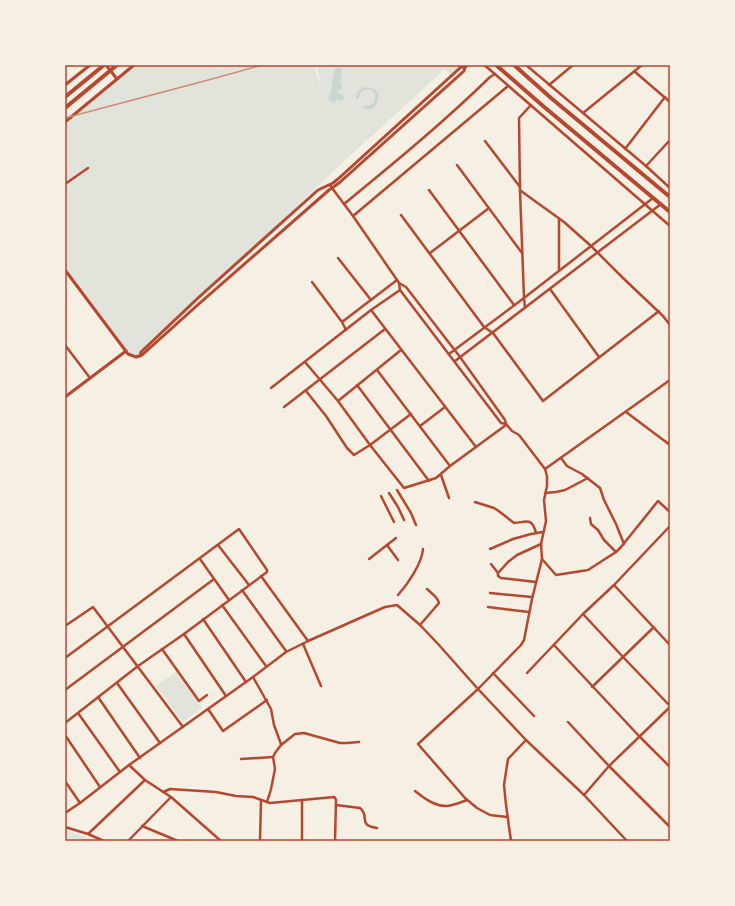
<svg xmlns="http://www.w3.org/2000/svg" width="735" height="906" font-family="Cabin,sans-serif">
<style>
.green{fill:#e2e4dc}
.water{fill:#c9d6d2}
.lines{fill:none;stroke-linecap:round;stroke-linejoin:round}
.minor{stroke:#b5482f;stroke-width:2.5}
.tertiary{stroke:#b5482f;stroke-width:3}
.primary{stroke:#b5482f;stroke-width:4}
.rail{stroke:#cf8b77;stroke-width:1.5}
.neatline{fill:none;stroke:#b5482f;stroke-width:1.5}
</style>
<rect width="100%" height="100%" fill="#f6efe4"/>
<g class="green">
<polygon points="133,65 314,65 321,88 317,65 464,65 451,76 445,69 341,164 142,355 136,356 126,351 65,269 65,122"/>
<polygon points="177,671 202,708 183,722 156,686"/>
<polygon points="65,830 95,841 65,841"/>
</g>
<g class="water">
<path d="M337 67 341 68C341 70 343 74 342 77 341 79 340 79 340 82L342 84 341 90H337L338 93 343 95 344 98 342 100H336L335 102 330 101 329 100V97L332 86V80L335 68Z"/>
<path d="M365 87 372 88 378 92C380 103 373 114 362 107L364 105C380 110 379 81 361 92L359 98 356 99C355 93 359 89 365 87Z"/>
</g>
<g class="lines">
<g class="minor">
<polyline points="484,65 489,69 670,226"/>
<polyline points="526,65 646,166 670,188"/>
<polyline points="634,71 670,102"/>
<polyline points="549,85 573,65"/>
<polyline points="583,113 642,65"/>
<polyline points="485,141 520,187"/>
<polyline points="625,149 665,97"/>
<polyline points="457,165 522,253"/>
<polyline points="646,166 670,140"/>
<polyline points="65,184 88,168"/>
<polyline points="330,185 335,192 353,216 397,280 399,283 400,290 501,423 506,424"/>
<polyline points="429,190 514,305"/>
<polyline points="521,191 564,222 591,246 623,278 663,316 670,325"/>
<path d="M344 204C394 163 444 122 490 77L495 74"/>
<polyline points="401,215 484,327 493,333 543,401 659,311"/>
<polyline points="353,216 508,86"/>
<polyline points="430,253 489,208"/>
<polyline points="338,258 371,300"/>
<polyline points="559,270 559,219"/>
<polyline points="312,282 342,322 346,330"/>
<polyline points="399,283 406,287 460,357 505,420 506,424 512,431 519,435 545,469 547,476 547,486 544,500 546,521 541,544 542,559 532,599 524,640 521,645 478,689 418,744 465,798 477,808 490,815 507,817"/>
<polyline points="550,289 599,357"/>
<polyline points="525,308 524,298 520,191 519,118 531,105"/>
<polyline points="371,310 476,447"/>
<polyline points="342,322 397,280"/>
<polyline points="65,345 90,378"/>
<polyline points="449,354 524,298 653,198"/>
<polyline points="455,361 661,204"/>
<polyline points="305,362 338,401 370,445 404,488 436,478 450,466 506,425"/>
<polyline points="377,370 450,466"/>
<polyline points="357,385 429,481"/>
<polyline points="271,388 371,310 400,290"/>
<polyline points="306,391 326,416 347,448 354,455 370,445 411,414"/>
<polyline points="338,401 401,350"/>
<polyline points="284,407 385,329"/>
<polyline points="626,412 670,445"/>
<polyline points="420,426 445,407"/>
<polyline points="561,458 567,466 582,474 600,488 604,500 616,524 624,544"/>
<polyline points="545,469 670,380"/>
<polyline points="441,475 449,498"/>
<polyline points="397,490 411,513 416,525"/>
<polyline points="389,493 398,507 404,520"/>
<polyline points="545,493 556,492 565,490 588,478"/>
<polyline points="381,496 394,522"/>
<path d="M475 502 494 508 500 512 514 523C527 522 532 517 536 533"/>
<polyline points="590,518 591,524 598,530 604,540 616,552"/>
<polyline points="218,545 249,585"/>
<polyline points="387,545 398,560"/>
<polyline points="490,549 513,539 531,534 543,532"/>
<polyline points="200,559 229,600"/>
<polyline points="369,559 396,538"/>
<polyline points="542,559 556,575 588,570 616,552 621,547 658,501 670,512"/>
<polyline points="491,564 498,573"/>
<polyline points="261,576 308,641"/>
<polyline points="536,582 501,578 498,576 498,573 508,562 517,555 541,544"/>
<polyline points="614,585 670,645"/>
<polyline points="242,590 286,651"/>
<polyline points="490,593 532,597"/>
<path d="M398 595C408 584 422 563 423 549"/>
<polyline points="222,605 266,666"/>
<polyline points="488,607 529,612"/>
<polyline points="583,614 623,657 670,706"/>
<polyline points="203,619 246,682"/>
<path d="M420 625 439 603C438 597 431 593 427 589"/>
<polyline points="65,626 93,607 183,727"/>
<polyline points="184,634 226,696"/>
<polyline points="303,644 321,686"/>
<polyline points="554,645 639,736 670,767"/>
<polyline points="162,649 199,701 207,695"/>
<polyline points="65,658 239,529 267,570 267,572 184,634 138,666 65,723"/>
<polyline points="493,673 534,716"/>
<polyline points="527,673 583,614 614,585 670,526"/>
<polyline points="253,677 271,709 274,725 281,744 281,745 275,753 273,757 275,769 271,789 267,802"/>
<polyline points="117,683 160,743"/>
<polyline points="592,687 654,627"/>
<polyline points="65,690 214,579"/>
<polyline points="98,697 140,758"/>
<polyline points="208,709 223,731 267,700"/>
<polyline points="78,713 120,772"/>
<polyline points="568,722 609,766 670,827"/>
<polyline points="65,735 100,787"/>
<polyline points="281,745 295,734 304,733 340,743 347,743 359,742"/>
<polyline points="241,759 273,757"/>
<polyline points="129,765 145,780 171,797 221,841"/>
<polyline points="65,781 80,803"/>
<path d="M415 791C425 799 438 809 452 805 457 804 462 802 467 800"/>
<polyline points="163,792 170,789 216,792 236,796 253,797 270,803 334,797 335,798 336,800 335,841"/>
<polyline points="584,795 609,766 670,707"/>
<polyline points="302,800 302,841"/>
<path d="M336 805 360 808C371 817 356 824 377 828"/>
<polyline points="65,813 80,803 129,765 253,677 286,652 308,641 385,607 397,605 420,625 439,645 478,689 526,740 584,795 627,841"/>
<polyline points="142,826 178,841"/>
<polyline points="65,827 88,834 104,841"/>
<polyline points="88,834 145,780"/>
<polyline points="128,841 171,797"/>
<polyline points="260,841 261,800"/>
<polyline points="509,841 511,841 506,805 504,785 508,759 526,740"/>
</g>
<g class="tertiary">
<polyline points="106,65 117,79"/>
<polyline points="65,85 90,65"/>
<polyline points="65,122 134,65"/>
<polyline points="65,270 128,354 136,357 142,355 201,302 329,190 339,183 464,71 465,67"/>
<polyline points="140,356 141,352 198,298 318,190 333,183 338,179 461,67 465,67 468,65"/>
<polyline points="65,397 126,351"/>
</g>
<g class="primary">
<polyline points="496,65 543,106 670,212"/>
<polyline points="514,65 551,98 670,197"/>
<polyline points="65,97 104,65"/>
<polyline points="65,108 117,65"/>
</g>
<polyline class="rail" points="65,118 212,79 262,65"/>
</g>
<rect width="735" height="906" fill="none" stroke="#f6efe4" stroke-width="132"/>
<rect x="66" y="66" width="603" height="774" class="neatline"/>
</svg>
